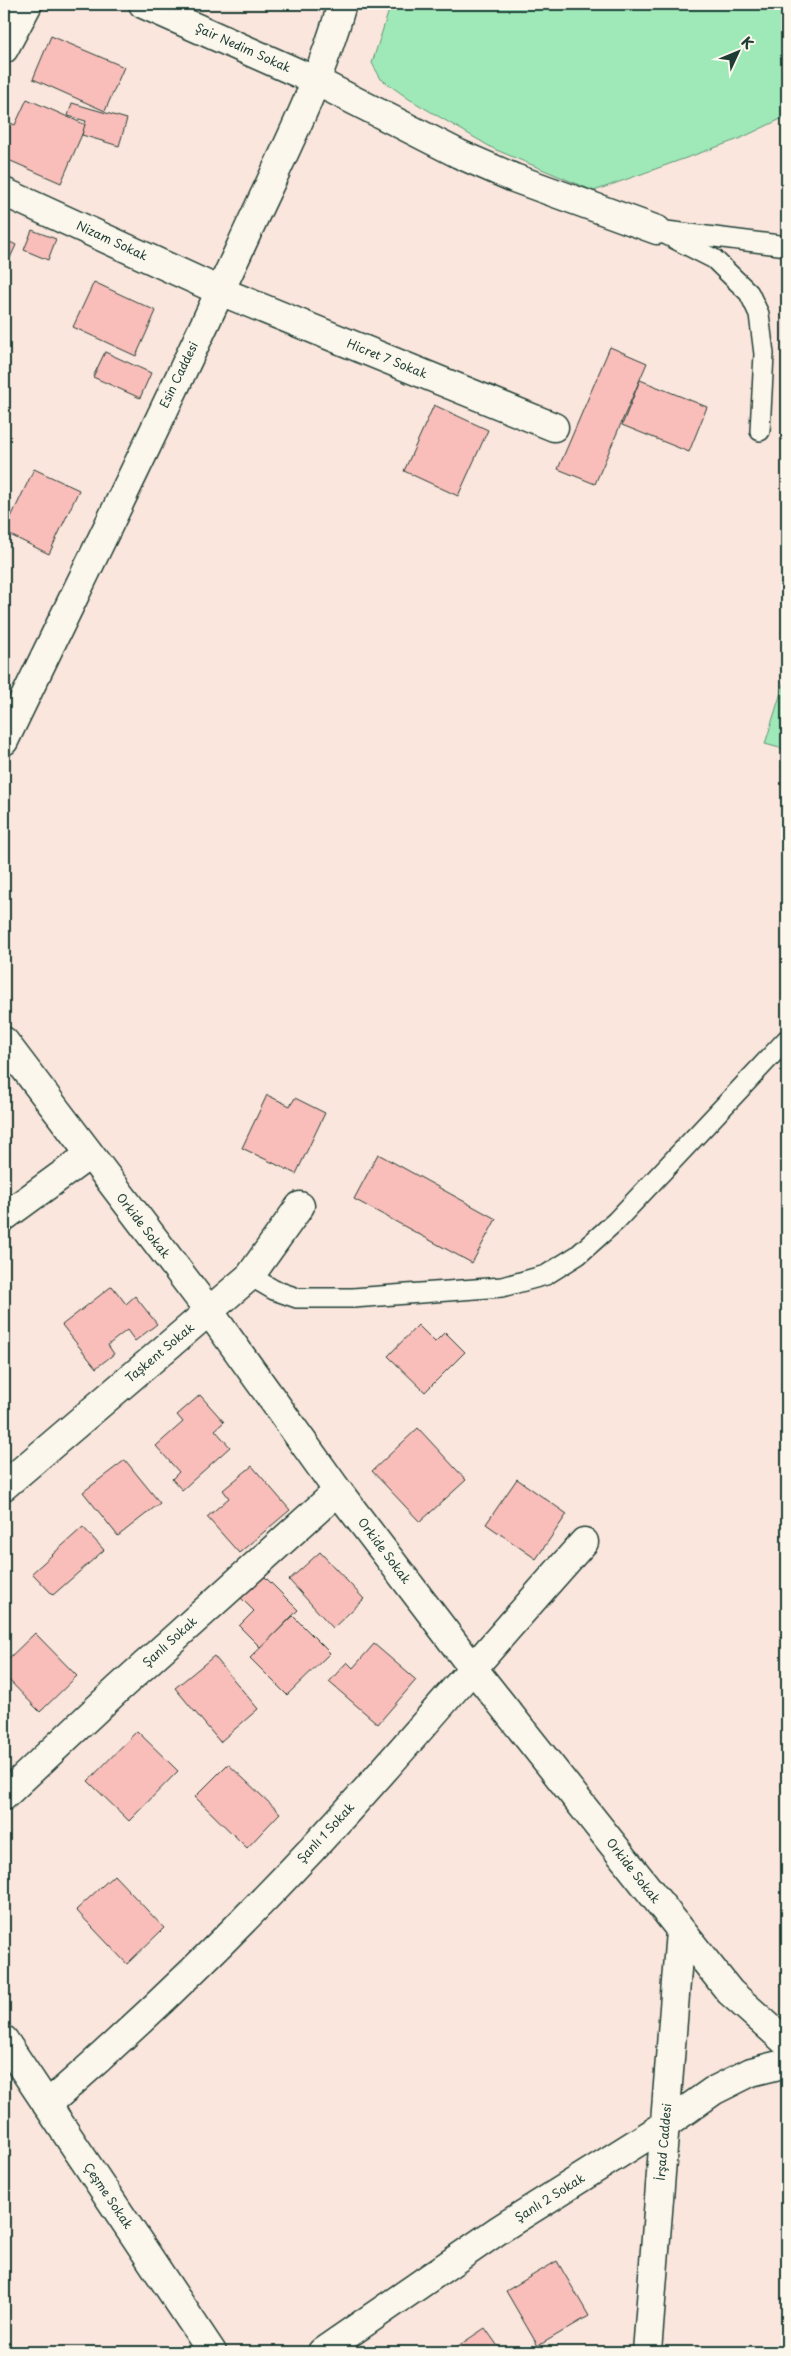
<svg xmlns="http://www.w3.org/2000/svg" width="791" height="2356" font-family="'Playpen Sans',sans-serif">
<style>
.green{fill:#9fe9b8;stroke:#5f9376}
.building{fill:#fabeba;stroke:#1f3d34}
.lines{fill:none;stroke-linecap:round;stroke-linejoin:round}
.service-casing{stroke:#1f3d34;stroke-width:22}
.minor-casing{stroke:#1f3d34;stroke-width:31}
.service{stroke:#fbf7ec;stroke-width:19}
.minor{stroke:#fbf7ec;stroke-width:28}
.labels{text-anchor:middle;stroke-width:4.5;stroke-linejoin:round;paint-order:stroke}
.street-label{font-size:12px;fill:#1f3d34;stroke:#fbf7ec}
</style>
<rect width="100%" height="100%" fill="#fbe6dd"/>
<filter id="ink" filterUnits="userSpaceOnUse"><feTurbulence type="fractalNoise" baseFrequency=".02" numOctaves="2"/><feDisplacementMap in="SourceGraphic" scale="10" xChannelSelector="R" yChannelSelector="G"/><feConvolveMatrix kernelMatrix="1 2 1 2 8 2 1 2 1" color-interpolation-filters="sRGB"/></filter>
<g filter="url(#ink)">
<g class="green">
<polygon points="391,4 787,4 787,116 739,139 594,191 494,149 409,99 381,79 372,63"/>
<polygon points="787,673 787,750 765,744"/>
</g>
<g class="building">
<polygon points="51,36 124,67 105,111 33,79"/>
<polygon points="27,99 86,125 61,183 4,158 4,120 15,125"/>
<polygon points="72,103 127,119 119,146 82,135 86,121 68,116"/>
<polygon points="32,230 56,239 48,260 24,250"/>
<polygon points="4,239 16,245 4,271"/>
<polygon points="94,282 156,311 136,356 73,327"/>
<polygon points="610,347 647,363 595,484 558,469"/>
<polygon points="105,352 151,373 140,398 93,377"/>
<polygon points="640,380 707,407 689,452 622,425"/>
<polygon points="434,405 488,430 458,496 404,471"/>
<polygon points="34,469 79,490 49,554 4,532"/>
<polygon points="267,1095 290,1106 295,1098 325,1113 296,1174 242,1148"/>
<polygon points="378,1154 496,1219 472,1263 354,1199"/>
<polygon points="112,1286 126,1304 135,1296 157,1324 135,1341 127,1330 108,1345 114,1354 96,1368 62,1325"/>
<polygon points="418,1325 435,1342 445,1332 465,1352 425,1392 388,1356"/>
<polygon points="200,1395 224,1422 215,1430 230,1447 182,1490 172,1479 179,1472 156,1446 183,1422 177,1415"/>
<polygon points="418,1428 466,1480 420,1522 372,1471"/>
<polygon points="125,1460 160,1503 118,1536 83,1492"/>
<polygon points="252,1466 290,1510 239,1553 207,1517 229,1498 223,1490"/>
<polygon points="517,1479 567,1514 536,1559 486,1524"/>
<polygon points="83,1527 104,1550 53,1595 32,1573"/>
<polygon points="320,1552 364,1599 333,1628 289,1580"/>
<polygon points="262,1574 298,1610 261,1648 239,1626 254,1611 239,1596"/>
<polygon points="293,1616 330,1653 287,1695 250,1658"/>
<polygon points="35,1633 77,1676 40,1712 4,1675 4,1663"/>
<polygon points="374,1644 416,1680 378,1724 329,1682 347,1662 353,1668"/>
<polygon points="214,1656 258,1709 220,1742 175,1688"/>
<polygon points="137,1731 178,1771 129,1821 88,1781"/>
<polygon points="228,1764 280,1813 247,1848 195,1797"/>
<polygon points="114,1875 164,1928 127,1964 76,1910"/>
<polygon points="557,2261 589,2316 538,2346 506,2291"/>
<polygon points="485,2328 502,2352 449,2352"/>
</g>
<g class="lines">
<defs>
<g id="service">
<polyline points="657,230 714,259 749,293 759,314 764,354 760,431"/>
<polyline points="666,231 787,246"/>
<polyline points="250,1276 274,1290 297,1298 353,1298 502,1287 546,1275 578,1255 616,1221 787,1039"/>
</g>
<g id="minor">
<polyline points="143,4 316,81 459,154 514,178 657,230"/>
<polyline points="4,49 28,4"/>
<polyline points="4,192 220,291 554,427"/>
<path d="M4 741C83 577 164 414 240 248 276 168 319 88 342 4"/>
<polyline points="4,1041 209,1311 338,1491 472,1667 730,1992 787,2043"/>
<polyline points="4,1217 89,1155"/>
<polyline points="4,1486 250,1276 300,1206"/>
<polyline points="4,1796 118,1689 338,1491"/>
<polyline points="4,2040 212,2352"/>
<path d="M47 2105C166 2001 279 1889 383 1771 450 1695 516 1618 584 1542"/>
<polyline points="322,2352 500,2229 665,2125 713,2091 751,2072 787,2063"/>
<polyline points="647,2352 680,1931"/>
</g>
</defs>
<use href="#service" class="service-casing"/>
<use href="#minor" class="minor-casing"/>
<use href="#service" class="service"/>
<use href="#minor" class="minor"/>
</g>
</g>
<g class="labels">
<g class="street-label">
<text transform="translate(243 48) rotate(24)" y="4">Şair Nedim Sokak</text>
<text transform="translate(112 241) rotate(25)" y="4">Nizam Sokak</text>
<text transform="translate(387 359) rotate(22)" y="4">Hicret 7 Sokak</text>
<text transform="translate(179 375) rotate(-64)" y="4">Esin Caddesi</text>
<text transform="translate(143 1226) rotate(52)" y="4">Orkide Sokak</text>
<text transform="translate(160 1353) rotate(-40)" y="4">Taşkent Sokak</text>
<text transform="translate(384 1551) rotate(53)" y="4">Orkide Sokak</text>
<text transform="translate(170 1642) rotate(-42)" y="4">Şanlı Sokak</text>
<text transform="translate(326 1833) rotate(-47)" y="4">Şanlı 1 Sokak</text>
<text transform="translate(633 1871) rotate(52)" y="4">Orkide Sokak</text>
<text transform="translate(664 2142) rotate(-85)" y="4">İrşad Caddesi</text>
<text transform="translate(108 2196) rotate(56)" y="4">Çeşme Sokak</text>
<text transform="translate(550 2198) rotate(-32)" y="4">Şanlı 2 Sokak</text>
</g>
</g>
<rect width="791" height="2356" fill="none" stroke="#fbf7ec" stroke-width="20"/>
<rect x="10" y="10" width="771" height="2336" fill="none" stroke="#1f3d34" stroke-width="2" filter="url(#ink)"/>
<g transform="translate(738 52) rotate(46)" stroke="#fbf7ec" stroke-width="4" paint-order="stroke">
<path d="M0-4L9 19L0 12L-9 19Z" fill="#1f3d34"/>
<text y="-8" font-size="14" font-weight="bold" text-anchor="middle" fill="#1f3d34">K</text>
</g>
</svg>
